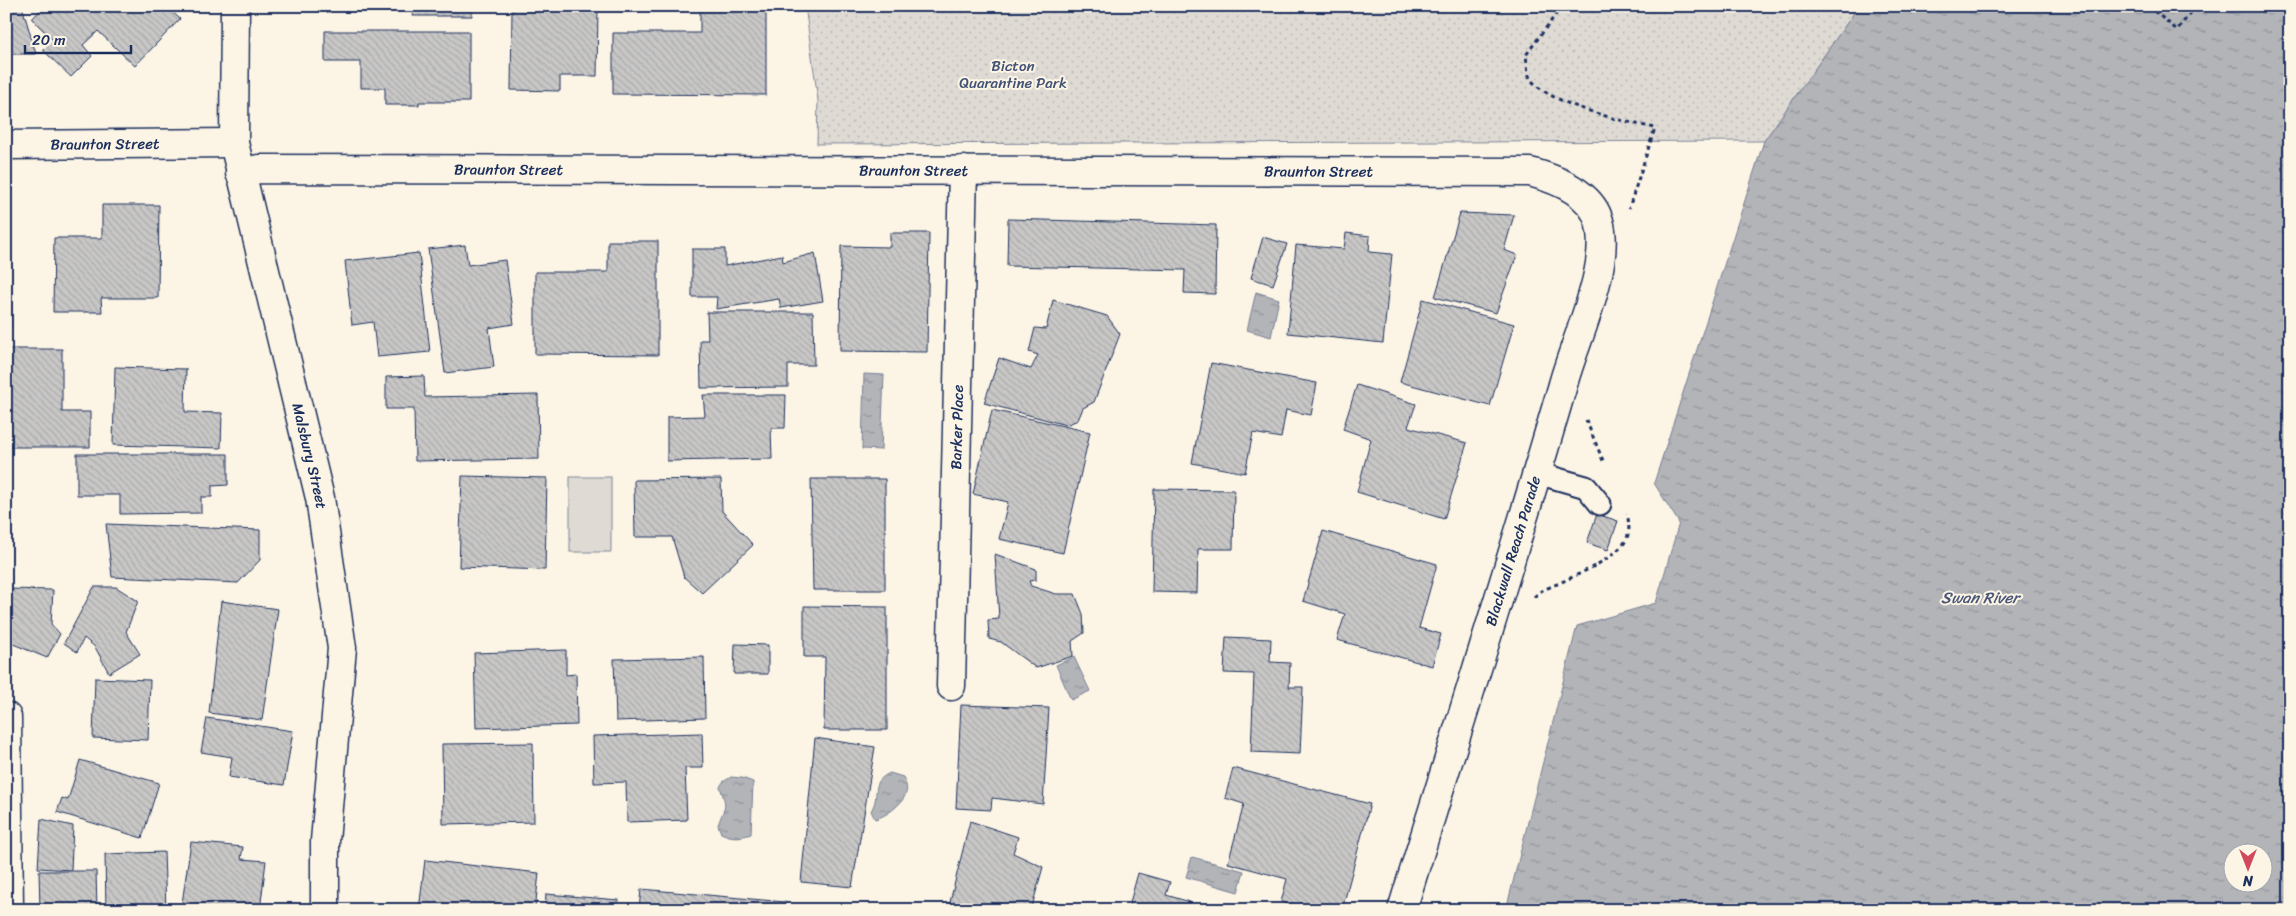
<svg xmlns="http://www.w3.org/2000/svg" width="2296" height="916" font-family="Sriracha,sans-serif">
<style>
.green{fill:url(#green-dots);stroke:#7d8599}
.pitch{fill:#dfdbd4;stroke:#7d8599}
.water{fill:url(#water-ripples);stroke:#767f94;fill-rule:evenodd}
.building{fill:url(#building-back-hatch);stroke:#1b2f5e}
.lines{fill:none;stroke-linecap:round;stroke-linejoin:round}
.service-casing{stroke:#1b2f5e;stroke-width:25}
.minor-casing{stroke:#1b2f5e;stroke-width:31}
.path{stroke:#1b2f5e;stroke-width:3;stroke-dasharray:4 4;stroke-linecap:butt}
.service{stroke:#fcf5e5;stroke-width:21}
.minor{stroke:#fcf5e5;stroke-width:28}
.labels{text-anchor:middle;stroke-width:4;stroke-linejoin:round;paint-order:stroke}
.park-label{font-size:15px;fill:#425176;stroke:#fcf5e5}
.street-label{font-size:15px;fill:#1b2f5e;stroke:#fcf5e5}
.water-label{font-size:16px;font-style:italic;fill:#485779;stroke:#fcf5e5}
</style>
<defs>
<pattern id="green-dots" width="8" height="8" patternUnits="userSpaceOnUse" patternTransform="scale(1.25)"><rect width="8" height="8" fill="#dfdbd4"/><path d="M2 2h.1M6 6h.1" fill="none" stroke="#bfbcb8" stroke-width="1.8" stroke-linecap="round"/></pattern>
<pattern id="water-ripples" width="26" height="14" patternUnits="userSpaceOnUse" patternTransform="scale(1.25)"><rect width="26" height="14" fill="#b2b4b8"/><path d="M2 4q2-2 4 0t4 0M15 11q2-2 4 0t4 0" fill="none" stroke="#909399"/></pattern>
<pattern id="building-back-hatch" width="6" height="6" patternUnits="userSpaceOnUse" patternTransform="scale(1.25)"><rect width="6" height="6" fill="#c8c7c6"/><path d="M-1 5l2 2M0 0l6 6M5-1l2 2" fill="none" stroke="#ababac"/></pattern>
</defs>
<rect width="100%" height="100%" fill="#fcf5e5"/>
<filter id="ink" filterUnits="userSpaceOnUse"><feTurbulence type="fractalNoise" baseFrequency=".02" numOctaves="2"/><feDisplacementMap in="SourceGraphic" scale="10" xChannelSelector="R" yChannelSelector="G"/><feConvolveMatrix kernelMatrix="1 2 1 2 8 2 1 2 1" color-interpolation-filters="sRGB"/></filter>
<g filter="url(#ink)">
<polygon class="green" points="805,6 1859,6 1764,141 817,144 818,100"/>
<rect class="pitch" x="570" y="477" width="41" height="75"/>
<g class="water">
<path d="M1859 6H2290V910H1506L1577 626 1656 603 1679 523 1654 483 1764 141ZM2234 854H2264V884H2234Z"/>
<polygon points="1256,292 1279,299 1271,337 1247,330"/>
<polygon points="864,374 884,375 881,450 862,449"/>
<polygon points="1074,657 1090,691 1071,700 1056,665"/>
<path d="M890 773 903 777C905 782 908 787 906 793 903 804 885 817 875 819L871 811C881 795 869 782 890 773Z"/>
<path d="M731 777 742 778 753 782 751 834C739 838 732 838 721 833L718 825C725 804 728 810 720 787L723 782Z"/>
<polygon points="1192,857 1244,871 1238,892 1186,877"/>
</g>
<g class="building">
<polygon points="6,6 22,6 36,54 6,54"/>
<polygon points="44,6 166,6 180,19 135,66 98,31 83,45 92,56 71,77 43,50 53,40 32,19"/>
<polygon points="344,6 472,6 472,16 413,16 413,11 344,11"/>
<polygon points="548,6 598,6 597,76 560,76 560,91 511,90 512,9 548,9"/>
<polygon points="700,10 766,11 766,95 613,94 613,33 700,33"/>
<polygon points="325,31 469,31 469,102 419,102 419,105 385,105 385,88 361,88 361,62 325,62"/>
<polygon points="102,205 159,205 158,298 101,298 102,312 53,312 54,238 102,238"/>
<polygon points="1460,213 1514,215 1504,250 1517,255 1496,313 1435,297"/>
<polygon points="1008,219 1216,225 1215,294 1184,293 1185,270 1007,266"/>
<polygon points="890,233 929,233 927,352 840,351 841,246 890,247"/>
<polygon points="1346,233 1370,236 1369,252 1392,254 1383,343 1288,333 1296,245 1344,249"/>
<polygon points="1263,237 1287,244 1273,285 1251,278"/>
<polygon points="608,241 658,241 658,355 535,354 535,272 608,272"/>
<polygon points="465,245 468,265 505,260 514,324 489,328 494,367 445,373 428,249"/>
<polygon points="692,249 725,249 725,266 782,255 783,262 815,253 823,301 781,308 779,299 716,309 717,297 692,297"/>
<polygon points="419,253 430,352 377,357 373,322 352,325 345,261"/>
<polygon points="6,272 9,272 11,328 6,328"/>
<polygon points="1423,299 1514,324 1490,406 1400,382"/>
<polygon points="1053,300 1107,316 1120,334 1094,402 1083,408 1078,420 1066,425 984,403 999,358 1031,369 1038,355 1029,352 1035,328 1046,329"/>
<polygon points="707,312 813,312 814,365 788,365 788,387 701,388 700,340 708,340"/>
<polygon points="6,349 62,349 62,412 90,412 90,447 6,447"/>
<polygon points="1211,363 1317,383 1311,415 1286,410 1281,438 1253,433 1245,473 1192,463"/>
<polygon points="115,367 186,369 185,412 222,413 221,448 113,445"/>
<polygon points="424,376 425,397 538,395 539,459 415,461 414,409 386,409 386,377"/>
<polygon points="1357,385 1416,404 1408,427 1467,443 1444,519 1357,492 1371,439 1343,429"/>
<polygon points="703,395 786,395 785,428 771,428 772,459 667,461 667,417 705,416"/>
<polygon points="992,410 1090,432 1063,553 999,539 1008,502 973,494"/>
<polygon points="77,454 228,454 228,485 212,486 212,497 201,497 201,513 120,514 120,495 77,495"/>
<polygon points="462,476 547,478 545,570 459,567"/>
<polygon points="721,479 722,511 753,545 702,593 684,577 672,537 635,537 634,480"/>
<polygon points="811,479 885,479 885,590 813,590"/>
<polygon points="1154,489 1234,490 1233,549 1198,549 1197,593 1152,592"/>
<polygon points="1597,514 1618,521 1608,550 1587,543"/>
<polygon points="106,524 260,530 260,560 238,583 112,577"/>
<polygon points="1323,531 1437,564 1419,628 1441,634 1432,666 1337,640 1345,614 1303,601"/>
<polygon points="995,554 1036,569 1036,580 1029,581 1031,586 1056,594 1075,594 1083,614 1084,633 1072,641 1073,656 1036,668 1001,642 989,639 988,620 999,619"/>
<polygon points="94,587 116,587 138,601 126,632 140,654 109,673 95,647 84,638 77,652 64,643"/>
<polygon points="6,589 53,590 51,624 60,634 47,658 6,641"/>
<polygon points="221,601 278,609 262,720 209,713"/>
<polygon points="804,606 887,607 887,730 824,730 825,657 804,657"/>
<polygon points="1226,637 1271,639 1270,662 1290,663 1289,687 1303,687 1300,754 1251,752 1254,674 1224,673"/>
<polygon points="735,644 768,645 768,674 734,674"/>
<polygon points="566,650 566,675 576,674 577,725 476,728 474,653"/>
<polygon points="704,657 705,718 616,721 614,659"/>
<polygon points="95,678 150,680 148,740 93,738"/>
<polygon points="961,705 1049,708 1043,804 992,798 991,810 956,808"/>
<polygon points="207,718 293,731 284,785 229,777 232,757 201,752"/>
<polygon points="702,733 703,768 685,768 687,820 627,822 626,782 594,783 593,736"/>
<polygon points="815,738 875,747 852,887 801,882"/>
<polygon points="533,743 534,822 443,824 442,744"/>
<polygon points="80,760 159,783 142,838 57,812 62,798 68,800"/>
<polygon points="1233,768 1370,804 1342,910 1309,910 1281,902 1287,879 1228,863 1244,804 1225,798"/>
<polygon points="41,819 73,826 71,870 38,868"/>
<polygon points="970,821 1018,837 1013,853 1043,867 1031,910 948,910"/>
<polygon points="191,842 243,847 241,859 266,861 260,910 181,910"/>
<polygon points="164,852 166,910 106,910 105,854"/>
<polygon points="425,860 539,873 535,910 419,910"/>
<polygon points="39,871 96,871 97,910 40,910"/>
<polygon points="1138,873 1170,882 1166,895 1190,902 1188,910 1128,910"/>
<polygon points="641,889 785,902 785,910 639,910"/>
<polygon points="546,894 619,900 618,910 545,910"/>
</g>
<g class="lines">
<defs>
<polyline id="service" points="1537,473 1586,487 1600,504"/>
<g id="minor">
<path id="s1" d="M235 6 234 143 320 498 342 648 325 841V910"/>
<path id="s2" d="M6 145 234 143"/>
<path id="s3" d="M240 173 259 169 1530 172C1556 179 1591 192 1599 221 1612 264 1576 338 1564 381 1513 558 1456 734 1402 910"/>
<path id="s4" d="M951 686 963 170"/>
<polyline points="7,717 9,910"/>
</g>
</defs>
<use href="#service" class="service-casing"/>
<use href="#minor" class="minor-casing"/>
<g class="path">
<path d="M1562 6 1526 55C1527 62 1527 72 1530 78 1546 104 1626 122 1655 128L1629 208"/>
<polyline points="2148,6 2177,30 2196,6"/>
<polyline points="1586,420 1604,463"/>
<path d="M1534 597 1541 591C1563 581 1618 560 1627 538 1630 530 1629 522 1627 514"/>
</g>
<use href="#service" class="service"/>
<use href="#minor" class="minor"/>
</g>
</g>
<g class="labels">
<g class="park-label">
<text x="1013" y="71">Bicton<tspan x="1013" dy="17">Quarantine Park</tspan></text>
</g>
<g class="street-label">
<text dy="5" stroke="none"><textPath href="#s2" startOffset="99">Braunton Street</textPath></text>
<text dy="5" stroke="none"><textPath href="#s3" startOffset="269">Braunton Street</textPath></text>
<text dy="5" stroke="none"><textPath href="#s3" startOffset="674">Braunton Street</textPath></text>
<text dy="5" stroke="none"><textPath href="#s3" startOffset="1079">Braunton Street</textPath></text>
<text dy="5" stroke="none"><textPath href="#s4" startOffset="259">Barker Place</textPath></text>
<text dy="5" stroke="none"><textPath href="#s1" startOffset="459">Malsbury Street</textPath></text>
<text transform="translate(1513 551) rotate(-73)" y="5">Blackwall Reach Parade</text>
</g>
<g class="water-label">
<text x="1980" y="603">Swan River</text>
</g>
</g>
<rect width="2296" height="916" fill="none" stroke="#fcf5e5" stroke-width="25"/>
<rect x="12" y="12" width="2271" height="891" fill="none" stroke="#1b2f5e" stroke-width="2" filter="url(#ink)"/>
<g transform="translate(2248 868) rotate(180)"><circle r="24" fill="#fcf5e5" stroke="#a2a6af"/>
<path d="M0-4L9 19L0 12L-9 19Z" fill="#d1495b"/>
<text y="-8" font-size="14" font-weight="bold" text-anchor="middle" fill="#1b2f5e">N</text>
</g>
<path d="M25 45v8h106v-8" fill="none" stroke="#1b2f5e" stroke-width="2.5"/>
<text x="32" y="45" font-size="15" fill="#1b2f5e" stroke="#fcf5e5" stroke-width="4" paint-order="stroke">20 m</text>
</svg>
